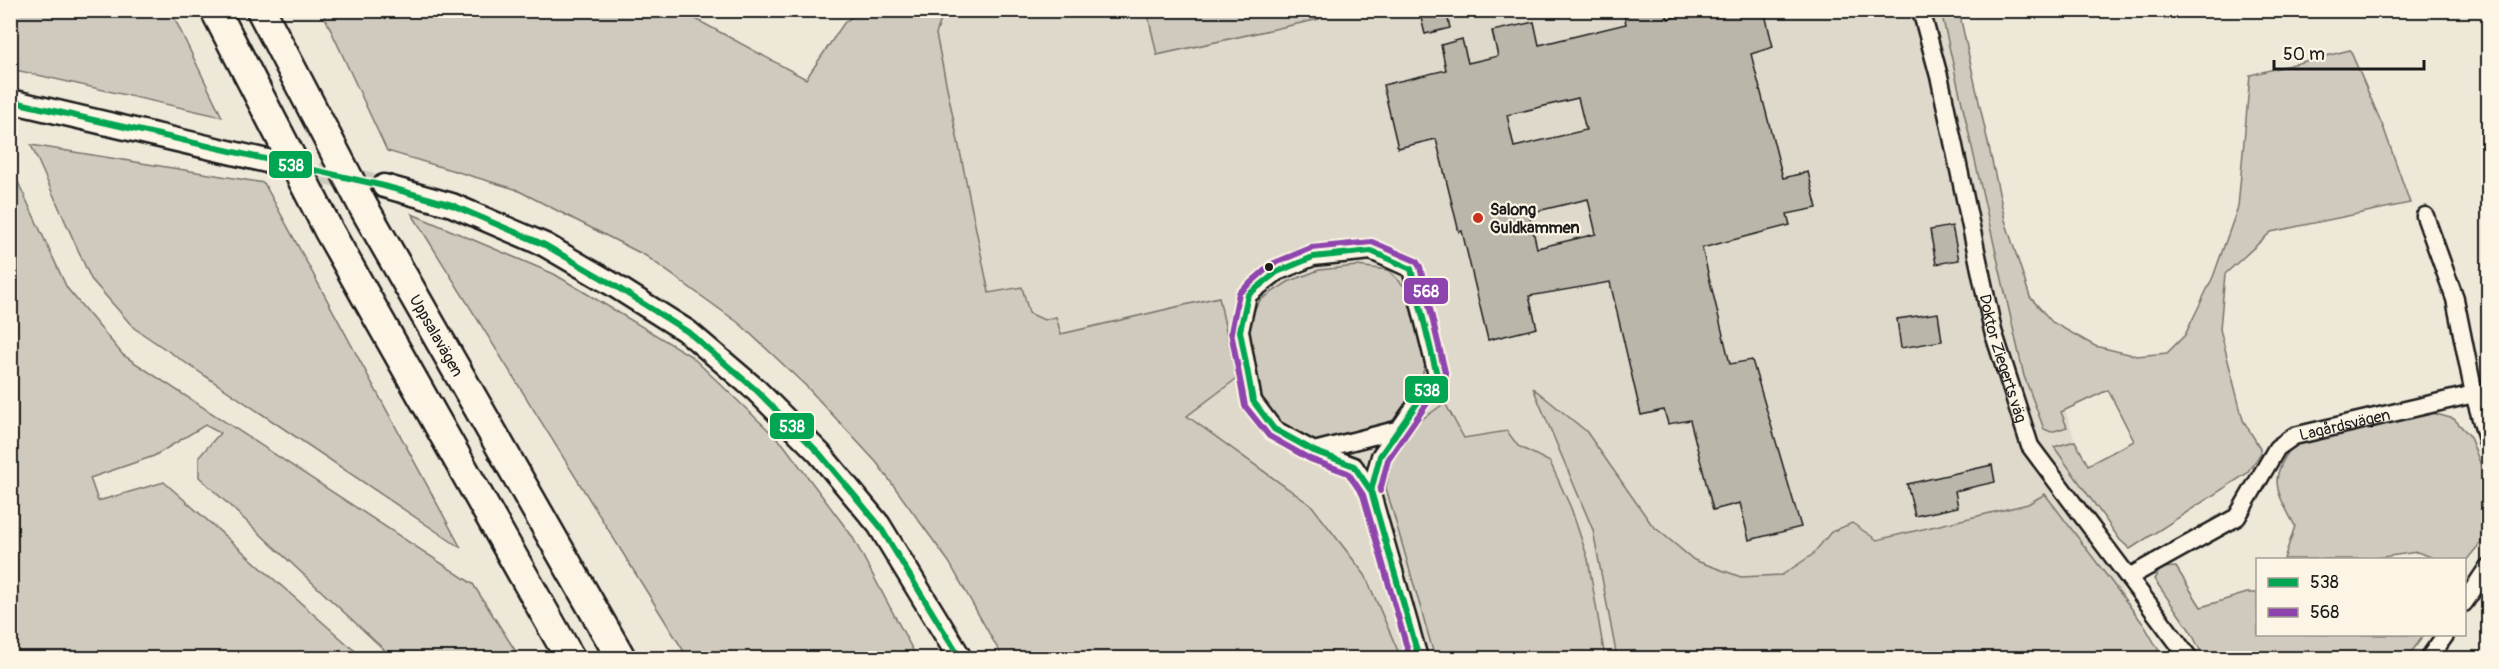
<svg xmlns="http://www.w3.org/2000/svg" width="2499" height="669" font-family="Pangolin,sans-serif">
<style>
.built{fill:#ded9cb}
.green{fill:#cfcabd;stroke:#76736c;stroke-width:1.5}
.building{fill:#bab6aa;stroke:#1c1c1c;stroke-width:1.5;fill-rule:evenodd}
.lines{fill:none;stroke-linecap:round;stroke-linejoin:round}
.secondary-tunnel{stroke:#cec9bd;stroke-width:22;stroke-dasharray:22 11;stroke-linecap:butt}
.street-casing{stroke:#1c1c1c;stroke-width:21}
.secondary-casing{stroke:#1c1c1c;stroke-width:27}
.highway-casing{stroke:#1c1c1c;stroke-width:33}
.street{stroke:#fcf5e5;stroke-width:16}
.secondary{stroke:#fcf5e5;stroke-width:22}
.highway{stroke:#fcf5e5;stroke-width:28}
.bus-1-casing{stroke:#fcf5e5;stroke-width:10}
.bus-2-casing{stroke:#fcf5e5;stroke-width:10}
.bus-1{stroke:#00a651;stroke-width:6}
.bus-2{stroke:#8e44ad;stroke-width:6}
.poi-dot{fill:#c8321e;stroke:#fcf5e5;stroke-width:2}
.bus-dot{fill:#1c1c1c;stroke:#fcf5e5;stroke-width:2}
.labels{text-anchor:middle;stroke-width:4.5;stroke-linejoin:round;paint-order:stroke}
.poi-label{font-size:16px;font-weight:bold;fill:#1c1c1c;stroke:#fcf5e5;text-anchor:start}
.street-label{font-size:16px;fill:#1c1c1c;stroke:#fcf5e5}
.line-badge{stroke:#fcf5e5;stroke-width:2}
.badge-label{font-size:16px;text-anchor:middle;font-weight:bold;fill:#fff}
</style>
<rect width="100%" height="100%" fill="#eee8d9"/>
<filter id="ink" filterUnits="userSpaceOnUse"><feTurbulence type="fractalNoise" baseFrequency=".0167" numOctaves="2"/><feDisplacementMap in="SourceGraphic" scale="12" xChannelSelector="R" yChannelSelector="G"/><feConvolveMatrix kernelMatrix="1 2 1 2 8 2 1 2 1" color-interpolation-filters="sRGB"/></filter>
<g filter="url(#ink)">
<polygon class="built" points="939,10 1959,11 2005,220 2128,608 1747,658 1401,658 1365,575 1001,352 936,34"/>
<g class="green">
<polygon points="10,11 171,11 222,117 11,69"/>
<polygon points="322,11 681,11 806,79 844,23 859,11 944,11 936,34 989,293 1022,287 1029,313 1044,320 1056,317 1061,334 1219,297 1236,379 1187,416 1312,506 1365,575 1401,658 1003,658 949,562 877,463 806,386 740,324 646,256 515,189 387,151"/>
<polygon points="1147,11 1147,10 1321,11 1319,19 1157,55"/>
<polygon points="1941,11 1959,11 2005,220 2030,297 2052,322 2095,346 2137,356 2167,353 2185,335 2213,277 2238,207 2250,75 2350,50 2384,129 2410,203 2271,232 2225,274 2220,329 2243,420 2260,448 2260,455 2246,474 2130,549 2120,540 2054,447 2075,441 2088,465 2134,441 2108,390 2061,412 2067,427 2051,432 2044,429 2024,376"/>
<polygon points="31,145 264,183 461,548 134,328 91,279"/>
<polygon points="11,167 67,288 123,355 473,584 520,658 393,658 199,477 199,457 220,433 205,425 154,456 90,478 98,501 164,482 363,658 11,658"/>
<polygon points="412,214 554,274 691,356 783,444 852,536 917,658 688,658"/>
<polygon points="1357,266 1388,270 1405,287 1425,365 1417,395 1396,421 1368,431 1314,441 1283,426 1263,402 1248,331 1252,313 1260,300 1288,282 1319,270"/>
<polygon points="1533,388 1586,431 1652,525 1694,560 1741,577 1782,575 1812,555 1831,532 1852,523 1877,540 2028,504 2045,494 2144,625 2163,658 1617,658 1593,530"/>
<polygon points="1445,403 1464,438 1507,431 1518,446 1550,462 1571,508 1588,559 1605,658 1435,658 1386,488 1393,454 1418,422"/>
<path d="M2429 412 2454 419 2469 435 2488 483V534L2465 562 2464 560 2437 559 2417 552 2369 559H2284L2295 526C2276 490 2267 479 2294 444Z"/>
<polygon points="2176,567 2201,607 2247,593 2257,593 2258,634 2424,635 2407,658 2204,658 2191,632 2154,579 2161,568"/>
</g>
<g class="building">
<polygon points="1419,10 1446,10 1450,28 1425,34"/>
<path d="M1623 10H1666L1668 19 1703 10H1764L1773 47 1751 54 1783 178 1808 172 1817 208 1787 214 1790 225 1702 248 1730 364 1752 360 1801 527 1749 540 1740 503 1713 510 1690 420 1668 424 1664 410 1641 415 1610 282 1529 296 1537 328 1488 340 1462 231 1459 232 1436 139 1398 148 1383 85 1446 70 1441 45 1462 39 1468 63 1498 56 1492 31 1534 22 1539 45 1626 24ZM1578 98 1586 130 1514 147 1507 115ZM1588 199 1596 234 1537 248 1529 213Z"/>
<polygon points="1952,226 1959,260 1936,264 1930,230"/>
<polygon points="1938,313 1942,341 1901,348 1897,319"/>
<polygon points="1992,465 1995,482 1955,491 1958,507 1915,516 1907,484"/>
</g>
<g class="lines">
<polyline class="secondary-tunnel" points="286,165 384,186"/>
<defs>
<g id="street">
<path id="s1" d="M1921 10 1940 80 1993 331 2030 446 2189 658"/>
<polyline points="2425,216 2455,299 2474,394 2488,443"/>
<polyline points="1314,451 1396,430"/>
<polyline points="1371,491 1380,456 1437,375 1411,269 1371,251 1313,257 1277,272 1248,295 1240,331 1253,401 1274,429 1314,451 1354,466 1371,491 1419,658"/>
<path id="s2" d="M2129 577 2237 517 2277 448 2294 436 2474 394"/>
<polyline points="2464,603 2488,567"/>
<polyline points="2429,658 2446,634"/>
</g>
<g id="secondary">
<polyline points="10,101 267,161"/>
<polyline points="384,186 452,205 545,245 612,284 688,332 756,390 819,453 879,525 960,658"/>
</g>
<g id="highway">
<polyline points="215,10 329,231 570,658"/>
<path id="s3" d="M261 10 363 206 621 658"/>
</g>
</defs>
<use href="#street" class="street-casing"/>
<use href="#secondary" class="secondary-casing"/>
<use href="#highway" class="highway-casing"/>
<use href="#street" class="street"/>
<use href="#secondary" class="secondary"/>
<use href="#highway" class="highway"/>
<defs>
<g id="bus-1">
<polyline points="10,101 384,186 452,205 545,245 612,284 688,332 756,390 819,453 879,525 960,658"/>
<polygon points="1371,251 1411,269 1437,375 1380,456 1371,491 1354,466 1314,451 1274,429 1253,401 1240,331 1248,295 1277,272 1313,257"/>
<polyline points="1371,491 1419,658"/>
</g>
<polyline id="bus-2" points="1380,491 1388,460 1446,376 1420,267 1416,261 1372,242 1311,248 1272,264 1239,293 1231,332 1245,406 1269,436 1310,459 1348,473 1363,495 1410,658"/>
</defs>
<use href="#bus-1" class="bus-1-casing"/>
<use href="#bus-2" class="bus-2-casing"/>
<use href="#bus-1" class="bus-1"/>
<use href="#bus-2" class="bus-2"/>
</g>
</g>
<circle class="poi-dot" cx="1478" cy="218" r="6"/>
<circle class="bus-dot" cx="1269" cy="267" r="5"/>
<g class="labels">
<g class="poi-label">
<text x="1490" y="215">Salong<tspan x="1490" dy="18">Guldkammen</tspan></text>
</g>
<g class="street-label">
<text dy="6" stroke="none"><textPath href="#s3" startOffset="370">Uppsalavägen</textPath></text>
<text dy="6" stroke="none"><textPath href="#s1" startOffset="358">Doktor Ziegerts väg</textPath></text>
<text dy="6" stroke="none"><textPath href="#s2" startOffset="276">Lagårdsvägen</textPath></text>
</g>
</g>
<g class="line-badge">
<rect x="268" y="150" width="45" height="29" rx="6" fill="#00a651"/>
<rect x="1403" y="277" width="46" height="28" rx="6" fill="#8e44ad"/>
<rect x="1404" y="375" width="45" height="29" rx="6" fill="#00a651"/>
<rect x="769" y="412" width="46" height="28" rx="6" fill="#00a651"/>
</g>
<g class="badge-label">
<text x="291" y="171">538</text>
<text x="1426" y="297">568</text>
<text x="1427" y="396">538</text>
<text x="792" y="432">538</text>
</g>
<rect width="2499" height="669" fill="none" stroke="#fcf5e5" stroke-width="36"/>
<rect x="18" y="18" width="2463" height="633" fill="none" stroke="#1c1c1c" stroke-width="2" filter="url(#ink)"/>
<rect x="2256" y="558" width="210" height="78" fill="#fcf5e5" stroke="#a29e95" stroke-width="1.5"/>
<rect x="2268" y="578" width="30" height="9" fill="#00a651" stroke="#a29e95" stroke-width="1.5"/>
<text x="2310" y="588" font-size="18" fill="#1c1c1c">538</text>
<rect x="2268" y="608" width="30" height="9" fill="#8e44ad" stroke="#a29e95" stroke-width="1.5"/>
<text x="2310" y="618" font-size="18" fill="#1c1c1c">568</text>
<path d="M2274 60v9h150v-9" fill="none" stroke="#1c1c1c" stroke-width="3"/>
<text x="2283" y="60" font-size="18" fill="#1c1c1c" stroke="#fcf5e5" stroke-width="4.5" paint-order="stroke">50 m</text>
</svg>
